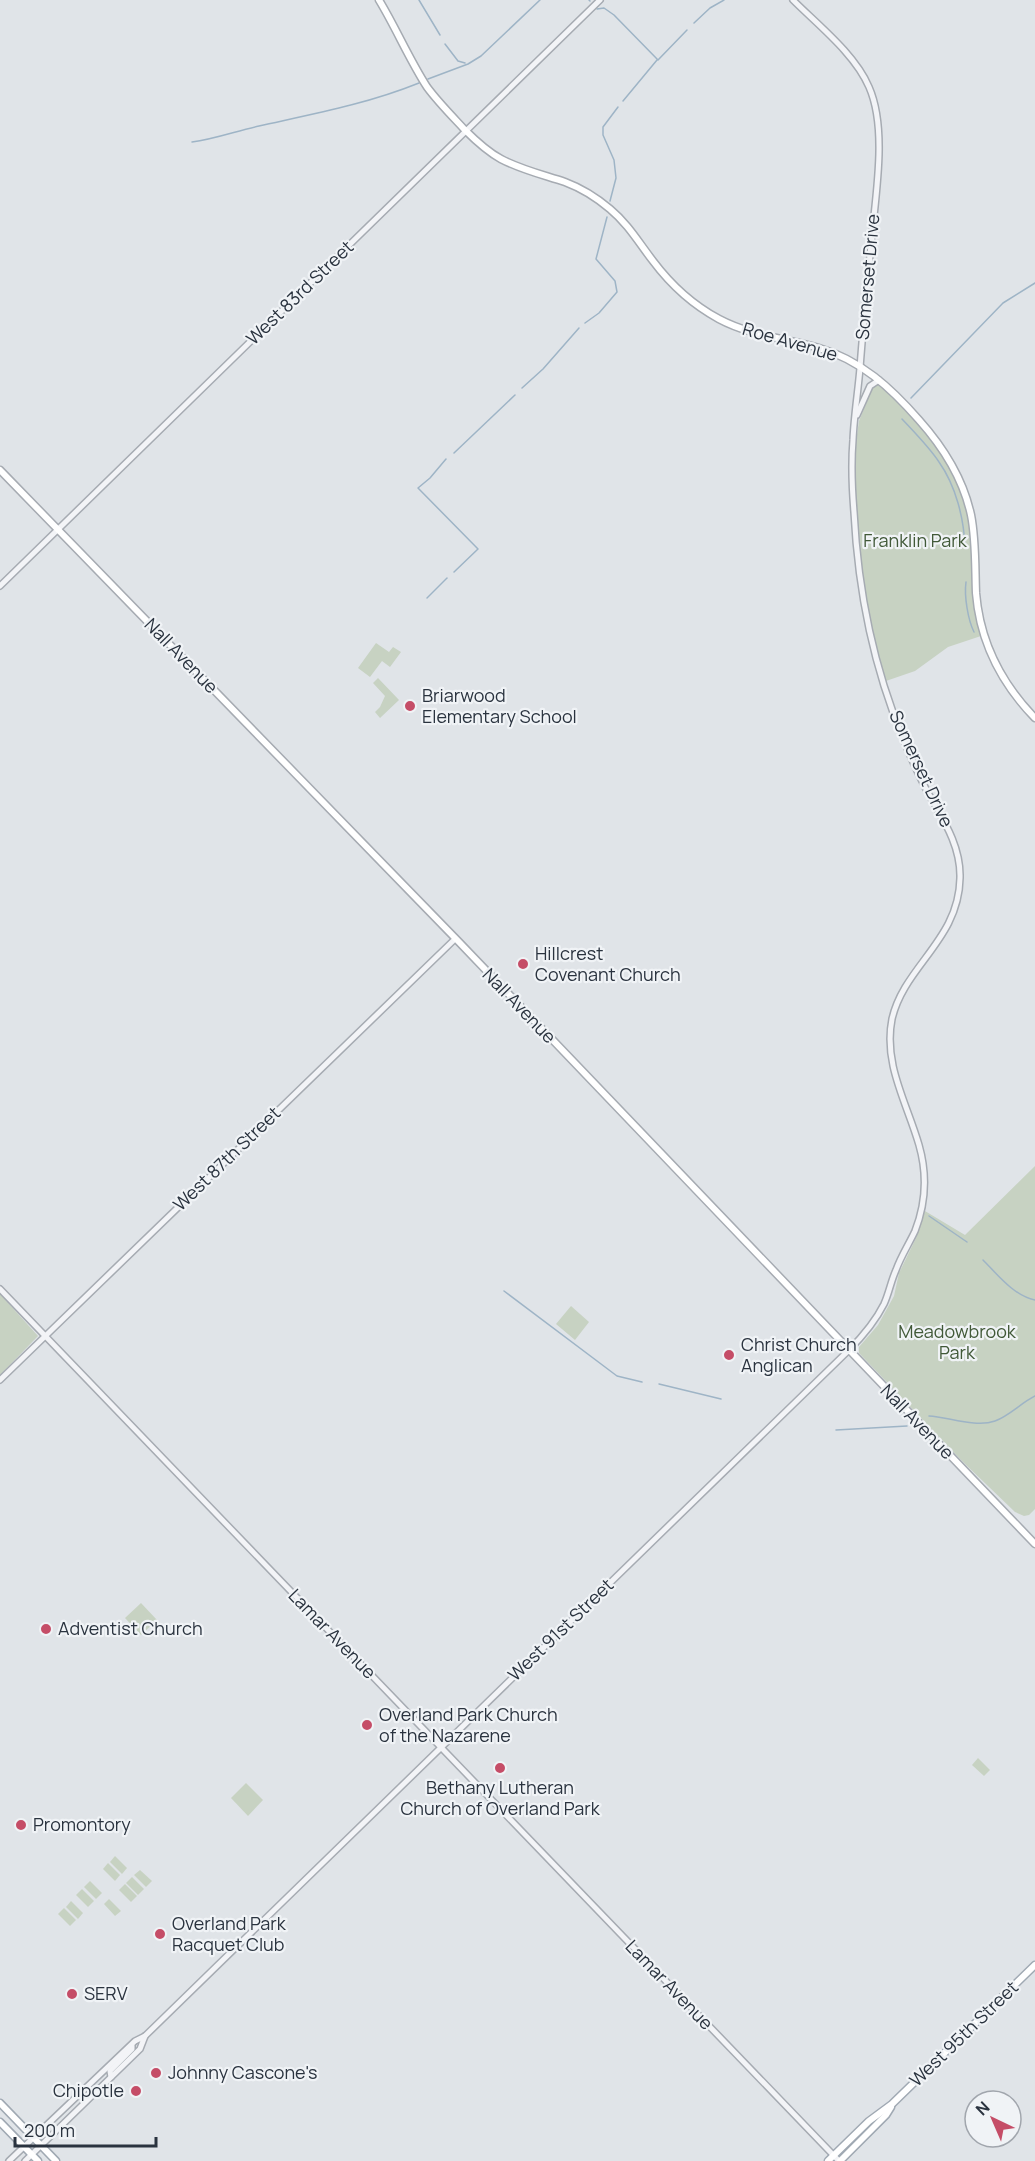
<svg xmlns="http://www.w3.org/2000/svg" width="1035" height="2161" font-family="Manrope,sans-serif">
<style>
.green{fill:#c7d2c2}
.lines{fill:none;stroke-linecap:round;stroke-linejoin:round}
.stream{stroke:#9eb4c6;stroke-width:1.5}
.tertiary-casing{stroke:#a6abb2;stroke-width:8}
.secondary-casing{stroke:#a6abb2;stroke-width:9}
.primary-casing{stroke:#a0a9b3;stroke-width:9}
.tertiary{stroke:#f3f4f7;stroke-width:5}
.secondary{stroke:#fff;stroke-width:6}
.primary{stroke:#fff;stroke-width:6}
.poi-dot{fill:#c54d67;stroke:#f0f3f6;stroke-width:2}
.labels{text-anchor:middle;stroke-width:4.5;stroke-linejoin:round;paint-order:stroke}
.street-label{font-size:18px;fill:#2a333f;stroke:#f0f3f6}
.park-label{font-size:18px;fill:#415938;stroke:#f0f3f6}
.poi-label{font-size:18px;fill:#2a333f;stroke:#f0f3f6;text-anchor:start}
</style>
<rect width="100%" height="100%" fill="#e0e4e8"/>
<g class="green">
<polygon points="877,384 889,393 897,396 946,453 968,507 976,593 984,635 948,647 915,671 883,682 863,597 853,462 859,421 872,389"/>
<polygon points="376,643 389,652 393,647 401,652 390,667 382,661 370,677 358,668"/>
<polygon points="378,678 399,700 380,718 375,712 380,707 385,696 373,683"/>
<polygon points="1035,1166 1035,1509 1029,1515 1024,1516 1015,1512 963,1462 859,1353 859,1347 878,1325 894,1296 899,1273 916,1238 925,1211 965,1235"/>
<polygon points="0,1294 38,1336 0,1375"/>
<polygon points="571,1306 589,1322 575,1340 556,1324"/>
<polygon points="141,1603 157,1620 141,1635 125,1618"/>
<polygon points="978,1758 990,1770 984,1776 972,1765"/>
<polygon points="246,1783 263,1800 248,1816 231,1798"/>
<polygon points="115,1856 127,1868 122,1874 110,1862"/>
<polygon points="108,1863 120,1875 115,1881 103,1869"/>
<polygon points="140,1870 152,1881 146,1887 134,1875"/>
<polygon points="132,1877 144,1889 138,1895 126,1883"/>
<polygon points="90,1881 102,1893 96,1899 84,1887"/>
<polygon points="125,1884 137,1896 131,1902 119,1890"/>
<polygon points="82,1889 94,1901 88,1907 76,1895"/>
<polygon points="109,1899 121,1911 115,1916 104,1904"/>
<polygon points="71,1901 83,1913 78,1919 66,1907"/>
<polygon points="64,1908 76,1920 70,1926 58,1914"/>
</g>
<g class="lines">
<g class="stream">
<polyline points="419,0 440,35"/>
<polyline points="589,0 590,1"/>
<polyline points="597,9 604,8 614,15 658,60 687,30"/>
<polyline points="694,23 710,8 724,0"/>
<polyline points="445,44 458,61 465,63"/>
<polyline points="428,79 468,64 481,56 540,0"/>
<polyline points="623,101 657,60"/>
<path d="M192 142C215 139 236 131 259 126 313 114 367 104 419 83"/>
<polyline points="610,201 616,178 614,160 603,135 603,127 618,107"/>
<polyline points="585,323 599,313 617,292 615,281 596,259 607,217"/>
<polyline points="522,388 543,369 579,328"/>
<polyline points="911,398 1003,303 1035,283"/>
<path d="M902 419C915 433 929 447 939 462 956 486 964 519 965 547"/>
<polyline points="454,453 515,395"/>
<polyline points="446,459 430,478 418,488 478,549 454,572"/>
<path d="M966 582C964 596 968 620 974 632"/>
<polyline points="427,598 447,578"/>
<polyline points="929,1216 967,1242"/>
<path d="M983 1260C997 1274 1014 1296 1035 1300"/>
<polyline points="504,1291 617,1376 642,1382"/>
<polyline points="659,1384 721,1399"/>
<path d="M929 1416C948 1417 976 1428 995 1421 1009 1416 1021 1403 1035 1396"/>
<polyline points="836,1430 907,1426"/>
</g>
<defs>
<g id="tertiary">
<polyline points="857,415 870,386 879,380"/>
<polyline points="0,586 600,0"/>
<polyline points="0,1289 839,2161"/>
<polyline points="0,1380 455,939"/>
<polyline points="111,2077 110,2071 132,2049 132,2046"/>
<path d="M9 2161 135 2041 145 2036 849 1350C863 1336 875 1322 884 1304 889 1293 891 1281 896 1270 901 1256 909 1244 915 1231 926 1203 927 1173 919 1145 907 1103 883 1064 892 1019 904 966 959 940 960 878 961 845 942 818 927 791 918 774 910 756 903 738 873 666 858 590 854 512 852 488 851 464 853 440 854 416 858 392 860 368 863 327 867 286 871 245 875 198 888 130 869 87 855 54 818 25 793 0"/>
<polyline points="25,2161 140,2049 145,2036"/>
</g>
<g id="secondary">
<path d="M379 0C396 28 409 59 427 87 438 102 452 116 465 130 476 141 488 152 501 159 522 170 544 175 565 182 581 188 597 198 610 209 628 224 639 243 653 261 671 285 693 305 719 319 751 336 785 338 819 348 861 360 891 388 919 420 944 448 963 478 971 515 976 540 975 567 976 593 980 642 1001 683 1035 718"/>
<polyline points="0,470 458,941 1035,1544"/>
</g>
<g id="primary">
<polyline points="0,2103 56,2161"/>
<polyline points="0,2122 38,2161"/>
<polyline points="828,2161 869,2121 892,2104 1035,1965"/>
<polyline points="840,2161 886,2115 891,2107"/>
</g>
</defs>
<use href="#tertiary" class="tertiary-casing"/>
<use href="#secondary" class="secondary-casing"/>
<use href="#primary" class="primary-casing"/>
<use href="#tertiary" class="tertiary"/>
<use href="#secondary" class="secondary"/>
<use href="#primary" class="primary"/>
</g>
<g class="poi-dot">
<circle cx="410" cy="706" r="6"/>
<circle cx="523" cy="964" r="6"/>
<circle cx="729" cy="1355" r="6"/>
<circle cx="46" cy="1629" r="6"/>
<circle cx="367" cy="1725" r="6"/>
<circle cx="500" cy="1768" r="6"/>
<circle cx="21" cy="1825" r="6"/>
<circle cx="160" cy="1934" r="6"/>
<circle cx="72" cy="1994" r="6"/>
<circle cx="156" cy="2073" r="6"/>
<circle cx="136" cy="2091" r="6"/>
</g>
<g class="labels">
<g class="street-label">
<text transform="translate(868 277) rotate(-85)" y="6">Somerset Drive</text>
<text transform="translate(300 293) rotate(-44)" y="6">West 83rd Street</text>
<text transform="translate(790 342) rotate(16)" y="6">Roe Avenue</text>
<text transform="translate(181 656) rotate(46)" y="6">Nall Avenue</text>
<text transform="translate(921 769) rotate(65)" y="6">Somerset Drive</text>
<text transform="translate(519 1006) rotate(46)" y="6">Nall Avenue</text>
<text transform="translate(227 1159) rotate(-44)" y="6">West 87th Street</text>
<text transform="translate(917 1422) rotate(46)" y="6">Nall Avenue</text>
<text transform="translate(561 1630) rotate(-44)" y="6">West 91st Street</text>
<text transform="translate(332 1634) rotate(46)" y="6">Lamar Avenue</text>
<text transform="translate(669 1985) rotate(46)" y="6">Lamar Avenue</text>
<text transform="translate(964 2034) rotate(-44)" y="6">West 95th Street</text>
</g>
<g class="park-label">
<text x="915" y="547">Franklin Park</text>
<text x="957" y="1338">Meadowbrook<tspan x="957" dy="21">Park</tspan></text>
</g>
<g class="poi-label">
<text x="422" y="702">Briarwood<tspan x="422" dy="21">Elementary School</tspan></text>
<text x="535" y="960">Hillcrest<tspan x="535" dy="21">Covenant Church</tspan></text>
<text x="741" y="1351">Christ Church<tspan x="741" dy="21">Anglican</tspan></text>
<text x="58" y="1635">Adventist Church</text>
<text x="379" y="1721">Overland Park Church<tspan x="379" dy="21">of the Nazarene</tspan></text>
<text x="500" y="1794" text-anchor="middle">Bethany Lutheran<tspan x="500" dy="21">Church of Overland Park</tspan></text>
<text x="33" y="1831">Promontory</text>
<text x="172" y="1930">Overland Park<tspan x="172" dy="21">Racquet Club</tspan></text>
<text x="84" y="2000">SERV</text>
<text x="168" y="2079">Johnny Cascone's</text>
<text x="124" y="2097" text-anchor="end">Chipotle</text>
</g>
</g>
<g transform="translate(993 2119) rotate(316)"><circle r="28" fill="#f0f3f6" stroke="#a1a6ad" stroke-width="1.5"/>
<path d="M0-4.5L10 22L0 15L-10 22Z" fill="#c54d67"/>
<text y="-9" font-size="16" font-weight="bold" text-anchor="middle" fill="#2a333f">N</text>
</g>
<path d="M15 2137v9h141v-9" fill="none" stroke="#2a333f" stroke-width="3"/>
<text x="24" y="2137" font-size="18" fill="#2a333f" stroke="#f0f3f6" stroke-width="4.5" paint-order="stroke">200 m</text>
</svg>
